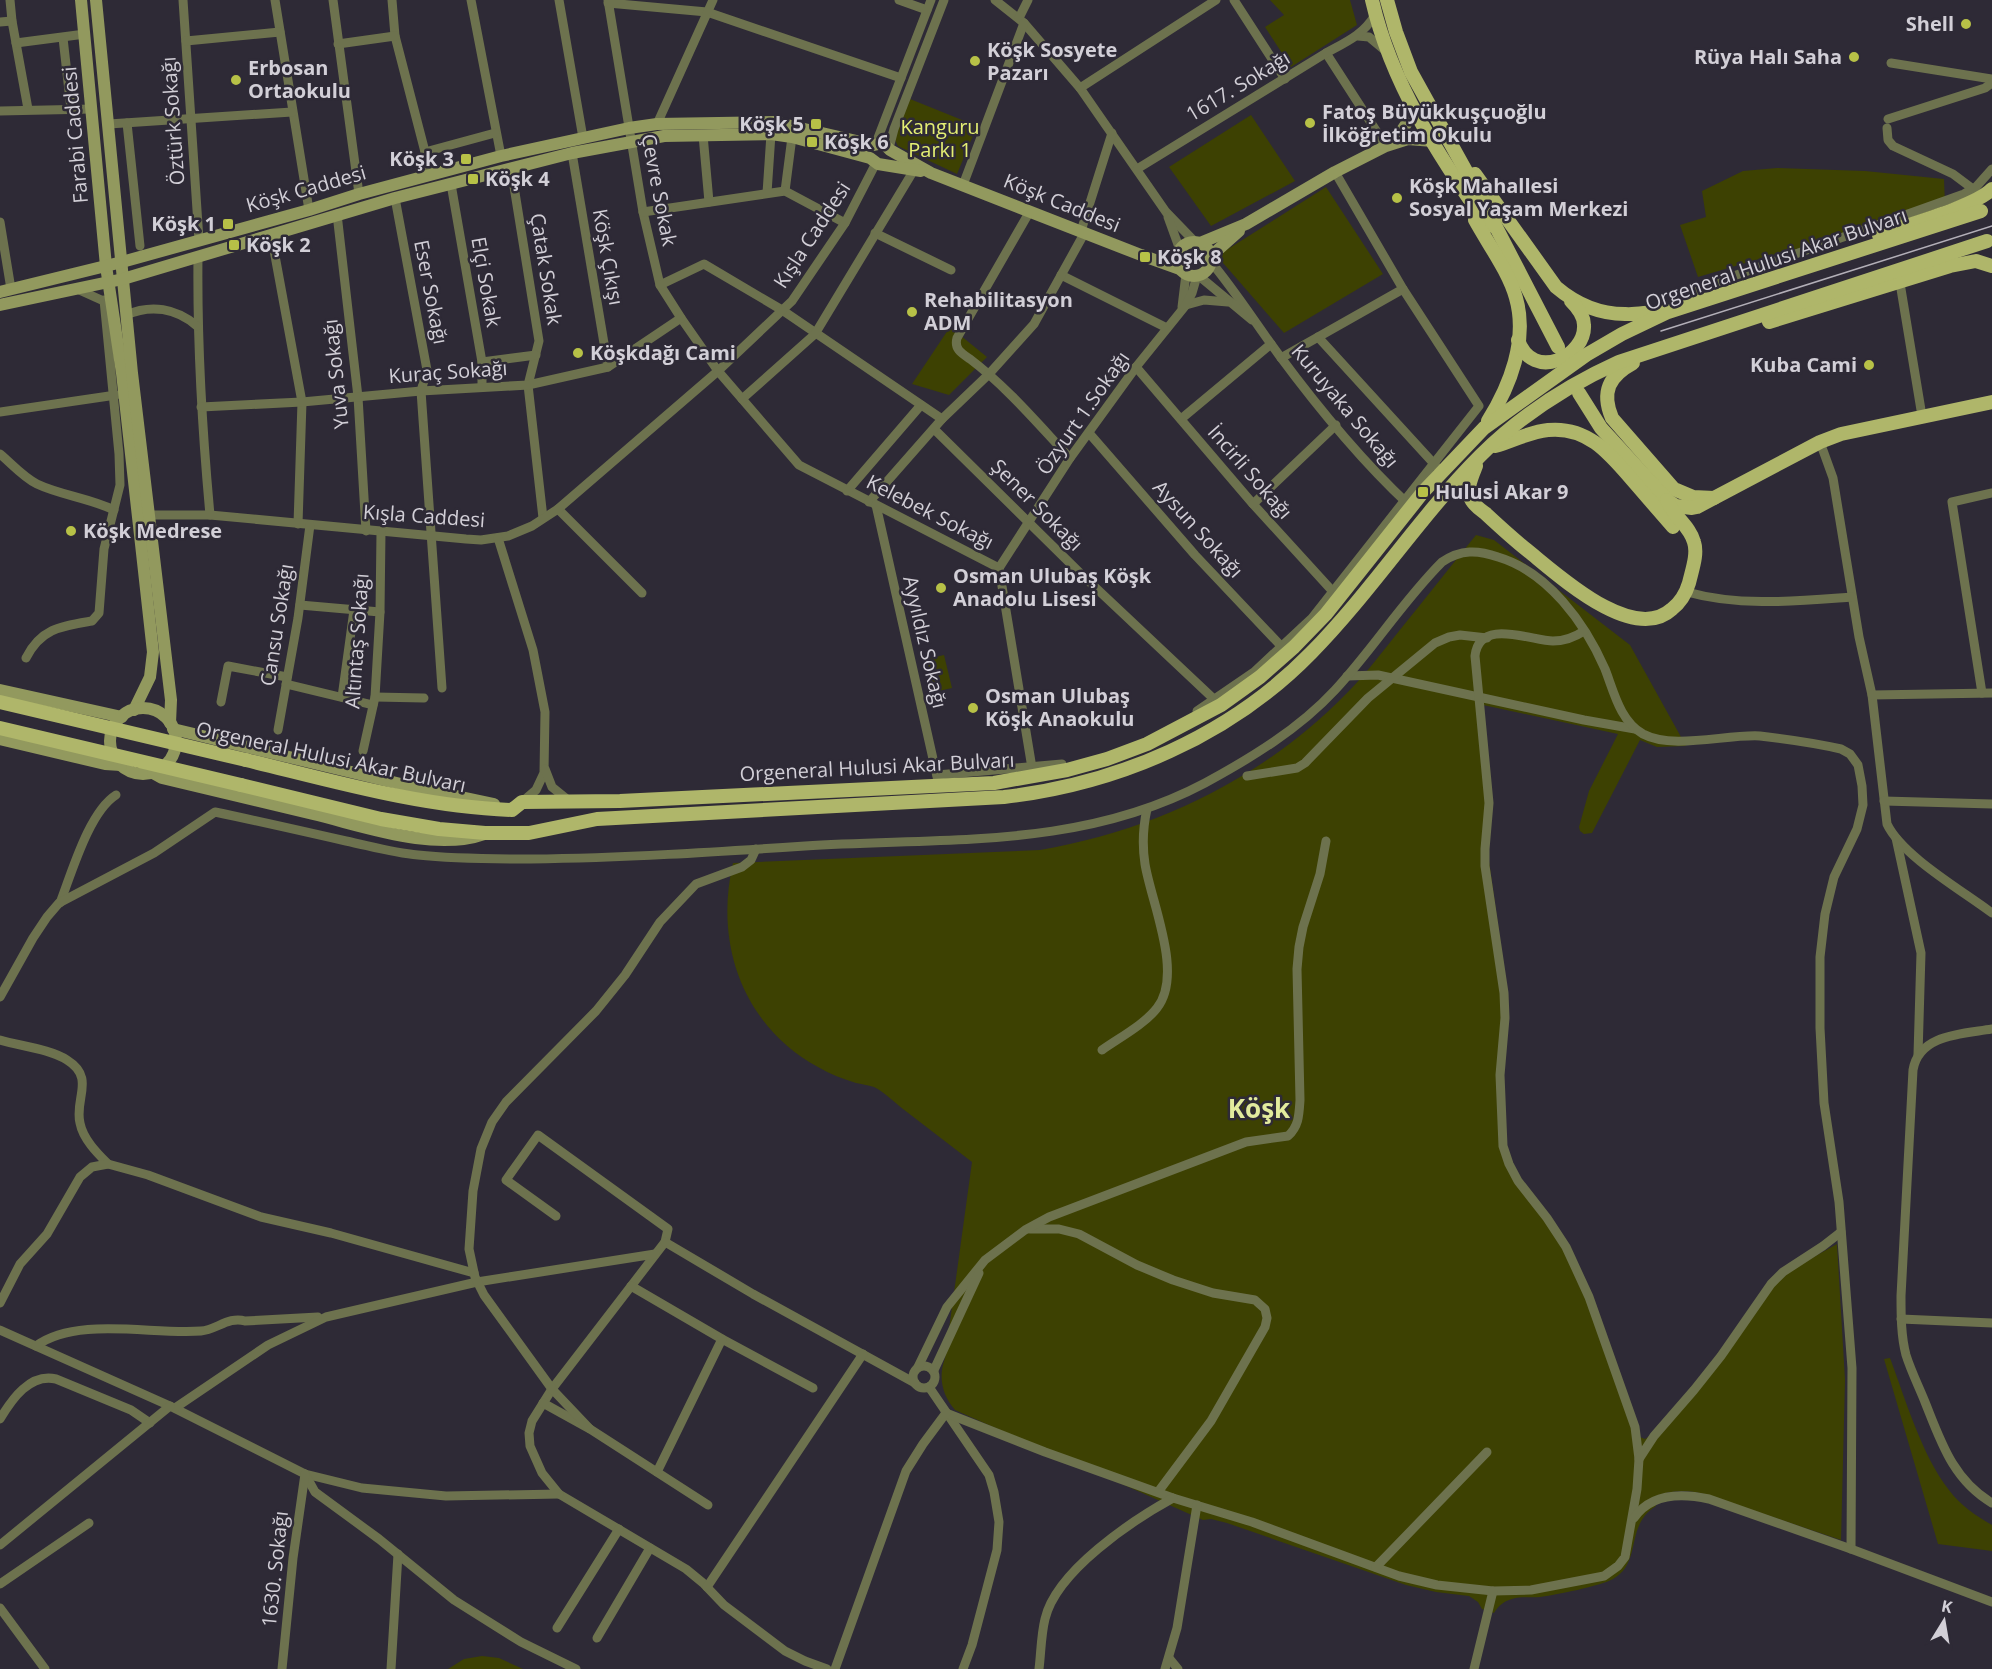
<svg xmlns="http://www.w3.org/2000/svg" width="1992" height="1669" font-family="'Open Sans',sans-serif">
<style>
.green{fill:#3d4102}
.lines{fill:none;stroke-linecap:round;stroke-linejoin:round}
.street{stroke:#6d724e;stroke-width:9}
.secondary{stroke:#92995e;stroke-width:12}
.primary{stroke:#afb66a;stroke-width:14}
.tram{stroke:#b3afb8;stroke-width:1.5}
.primary-bridge{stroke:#afb66a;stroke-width:14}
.poi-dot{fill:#b7c147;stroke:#2e2a36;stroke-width:2}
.labels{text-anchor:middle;stroke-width:5;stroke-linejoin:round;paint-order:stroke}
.poi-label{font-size:20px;font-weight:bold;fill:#d2cfd7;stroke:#2e2a36;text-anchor:start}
.street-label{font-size:20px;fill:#d2cfd7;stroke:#2e2a36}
.park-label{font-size:20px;fill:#e4ef73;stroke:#2e2a36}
.district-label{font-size:26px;font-weight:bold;fill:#e2eb9d;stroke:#2e2a36}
</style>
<rect width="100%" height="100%" fill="#2e2a36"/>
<g class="green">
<polygon points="1270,0 1350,0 1357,25 1291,67 1265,27 1284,15"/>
<polygon points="910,99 977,126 957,174 898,146 895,140 896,135"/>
<polygon points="1251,115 1295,181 1211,226 1169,167"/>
<polygon points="1777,168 1865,171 1944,179 1945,205 1894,225 1776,254 1698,277 1680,225 1706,217 1702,191 1743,171"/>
<polygon points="1326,187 1383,274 1284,333 1217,256"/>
<polygon points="950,327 987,357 949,395 912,384"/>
<path d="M1476 535 1494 540 1630 645 1686 746 1657 747 1640 740 1592 833 1584 834 1580 831 1579 827 1589 791 1618 734 1483 705 1489 861 1504 967 1503 1092 1504 1128 1509 1161 1571 1253 1640 1437 1645 1439 1648 1437 1654 1443 1771 1288 1794 1268 1837 1244 1845 1380 1841 1540 1704 1494C1686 1489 1670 1490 1653 1497L1656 1506C1624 1526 1643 1562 1613 1579 1601 1586 1555 1595 1540 1597 1531 1598 1521 1596 1512 1599 1504 1601 1498 1606 1494 1613L1482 1609 1478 1602 1469 1596 1436 1592 1406 1585 1227 1523 1211 1519 1203 1520 955 1410C942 1395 938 1377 945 1358L972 1162C949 1144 926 1127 903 1109 894 1102 884 1092 874 1087 868 1085 861 1084 856 1083 843 1079 830 1074 818 1067 743 1026 714 944 733 863L1040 850C1156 830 1264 778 1347 693 1366 674 1382 652 1399 631 1425 599 1450 567 1476 535Z"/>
<polygon points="944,655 952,688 934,692 927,659"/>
<path d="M1890 1358C1905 1398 1922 1456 1949 1490 1960 1505 1976 1516 1992 1525V1551L1938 1544 1884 1359Z"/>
<polygon points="482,1656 499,1658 523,1669 448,1669 464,1659"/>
</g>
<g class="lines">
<g class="street">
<polyline points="10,0 12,21 28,109"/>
<polyline points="183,0 199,240"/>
<polyline points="275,0 309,210"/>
<polyline points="333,0 359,194"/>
<polyline points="392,0 395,36 431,175"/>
<polyline points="471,0 501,156"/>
<polyline points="559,0 583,138"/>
<polyline points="608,0 643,212 660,285 681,318 718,371 799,465 999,568 1033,774"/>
<polyline points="899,0 927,10"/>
<polyline points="995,0 1024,23 1080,88 1166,212 1195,242"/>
<polyline points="1234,0 1285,79"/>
<polyline points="608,3 707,12 901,78"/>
<polyline points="1019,18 1028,0"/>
<polyline points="0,22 12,21"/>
<polyline points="1358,36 1369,37 1387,52"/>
<polyline points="63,38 71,109"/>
<polyline points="186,41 280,32"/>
<polyline points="16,43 85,34"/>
<polyline points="338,44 395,36"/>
<polyline points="1326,53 1386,146"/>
<polyline points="1891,63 1992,79"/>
<polyline points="1080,88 1216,0"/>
<polyline points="0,111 92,109"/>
<polyline points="1888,119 1985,88 1992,83"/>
<polyline points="127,123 140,246"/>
<polyline points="109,124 292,112"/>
<polyline points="657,124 713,0"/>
<polyline points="1887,128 1888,140 1893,146 1953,174 1973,189"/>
<polyline points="703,135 709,202"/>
<polyline points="876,143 931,0"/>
<polyline points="889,148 894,129 944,0"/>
<polyline points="425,152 495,133"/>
<polyline points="572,153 608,367"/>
<polyline points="511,168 539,341 528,385 543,518"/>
<path d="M1137 169 1326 53C1346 42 1363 35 1375 15"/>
<polyline points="451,184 482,362 482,387"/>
<polyline points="963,185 1024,23"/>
<polyline points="785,191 792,137"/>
<polyline points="767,193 771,134"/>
<polyline points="395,198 427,370 421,391 442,688"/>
<path d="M1030 211 957 338C954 349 961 353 970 359 1007 387 1038 424 1070 458"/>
<polyline points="643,212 785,191 845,223"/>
<polyline points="337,214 358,397 366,531"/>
<polyline points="1168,217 1180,250"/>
<polyline points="0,222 11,289"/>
<polyline points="1081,231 1112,133"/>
<polyline points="875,233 951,270"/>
<polyline points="271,234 302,402 298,524"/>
<path d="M198 256C197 343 202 428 210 515"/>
<path d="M1211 262C1236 292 1256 324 1279 355 1316 405 1362 461 1408 504"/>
<polyline points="1061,275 1167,328"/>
<polyline points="1199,276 1252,320"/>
<polyline points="1900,283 1922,416"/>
<polyline points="660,285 704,264 782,310 942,419"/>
<polyline points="77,289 108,303"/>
<polyline points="1186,305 1204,300 1228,302"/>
<polyline points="1694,305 1694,293 1700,288 1964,194 1976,187 1992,169"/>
<polyline points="1182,307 1186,274"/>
<path d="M126 315C151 304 176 308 197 326"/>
<polyline points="1318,337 1436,466"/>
<polyline points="1281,358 1403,289"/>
<polyline points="482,362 536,355"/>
<polyline points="1136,367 1253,504 1336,595"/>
<polyline points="742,399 815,334 914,170"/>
<polyline points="201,407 302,402 421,391 528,385 608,367 681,318"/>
<polyline points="0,412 116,395"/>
<polyline points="1181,419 1271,344"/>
<polyline points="934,429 1080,573 1217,702"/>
<polyline points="1089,433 1195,555 1282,647"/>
<path d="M1820 442 1833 478 1859 637 1872 695 1887 824C1902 856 1963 891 1992 913"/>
<path d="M0 454C12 464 23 477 37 484 60 495 89 498 114 510"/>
<polyline points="847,491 921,405"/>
<polyline points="869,502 942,419 989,374 1034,324 1085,232"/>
<polyline points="1253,504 1336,425"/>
<polyline points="876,505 938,781"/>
<polyline points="558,509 642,593"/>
<polyline points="150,515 210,515 466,539 481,540 508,536 532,526 558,509 718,371 792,301 845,223 876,163"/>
<polyline points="498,538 533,650 545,712 544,773 536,790 522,802"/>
<polyline points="999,568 1070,458 1136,367 1186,305 1192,293 1197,276"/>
<path d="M1687 592C1740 607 1797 601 1852 597"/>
<polyline points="300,605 380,612"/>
<path d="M26 658C41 628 62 626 92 621L99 613 104 549 120 485 119 454 104 300"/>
<polyline points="1347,676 1378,675 1584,720 1635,729"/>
<polyline points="286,684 373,705"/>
<polyline points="1982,693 1952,502 1992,493"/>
<polyline points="1872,695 1992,693"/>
<polyline points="342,697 354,610"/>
<polyline points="375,697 424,698"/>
<polyline points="221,702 228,666 287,677"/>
<polyline points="1197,711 1254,672 1312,618 1479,406 1403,289 1335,172"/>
<polyline points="278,730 298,618 310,525"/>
<polyline points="363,751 375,697 380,612 381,532"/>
<polyline points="545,769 552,787 568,800"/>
<polyline points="937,775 1062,764"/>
<polyline points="1247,776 1297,768 1305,763 1368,698 1435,643 1449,637 1460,635 1487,638"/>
<polyline points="1884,801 1992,804"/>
<polyline points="1896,838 1921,953 1918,1055"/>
<path d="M60 903C72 872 89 812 116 795"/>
<path d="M0 997 33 938 47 917 59 903 154 853 215 812C258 821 302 831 346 841 370 846 393 853 418 855 455 859 494 859 531 859 623 858 714 852 805 846 943 837 1079 850 1205 783 1251 758 1299 729 1335 690 1373 649 1403 601 1442 562 1461 549 1478 550 1498 557 1548 572 1585 623 1605 669 1614 692 1620 721 1643 734 1673 750 1726 734 1760 736 1786 739 1815 743 1841 749L1850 754 1858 765 1862 786 1863 805 1857 829 1834 877 1825 914 1820 957V1028L1824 1103 1839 1202 1852 1368 1851 1549"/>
<path d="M1992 1029C1963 1034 1919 1034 1913 1070L1901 1296C1901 1315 1901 1336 1906 1355 1911 1371 1919 1387 1925 1402 1941 1442 1953 1480 1992 1503"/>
<path d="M0 1040C20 1046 50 1049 67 1060 96 1078 74 1099 80 1123 83 1139 97 1153 108 1164"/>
<path d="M1102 1050C1119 1038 1145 1024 1157 1008 1184 974 1151 902 1145 864 1142 845 1143 827 1147 809"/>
<polyline points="556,1216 506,1180 538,1135 668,1229 665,1242 552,1389 532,1421 529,1433 530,1446 542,1473 559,1494 686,1569 703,1583 724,1605 785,1651 805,1661 827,1669"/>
<polyline points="1030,1229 1059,1229 1079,1234 1137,1265 1173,1280 1213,1293 1255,1300 1265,1309 1267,1318 1265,1327 1211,1421 1158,1492"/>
<polyline points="665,1242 753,1294 915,1383"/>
<polyline points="631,1286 722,1339 813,1388"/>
<polyline points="0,1303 20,1264 47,1234 80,1177 92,1167 108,1164 148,1175 261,1217 331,1233 474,1273"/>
<polyline points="1901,1319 1992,1323"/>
<polyline points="0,1330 170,1406 305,1474 362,1488 446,1496 559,1494"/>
<path d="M36 1346C77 1316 152 1335 201 1331 216 1330 229 1316 245 1321L318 1317"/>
<circle cx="924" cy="1377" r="11"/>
<path d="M918 1367 947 1307 985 1260 1025 1230 1049 1217 1246 1142 1288 1136C1299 1126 1299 1115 1300 1100L1297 969 1299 947 1303 927 1320 874 1326 841"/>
<polyline points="934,1370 979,1273"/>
<polyline points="929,1387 989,1475 994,1492 999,1522 997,1550 972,1645 963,1669"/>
<polyline points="543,1403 590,1429 708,1505"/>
<polyline points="175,1408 268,1345 326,1317 477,1282 655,1254"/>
<path d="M946 1413 1045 1452 1173 1498 1252 1522 1399 1576 1437 1585 1493 1591 1531 1590 1604 1576 1618 1566 1625 1557 1637 1489 1639 1459 1635 1427 1589 1297 1566 1247 1547 1218 1518 1181 1509 1164 1503 1146 1500 1075 1505 1018 1504 993 1485 866V849L1489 803 1475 656C1479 617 1532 641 1553 641 1564 641 1575 637 1584 631"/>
<path d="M0 1419C12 1399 30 1373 56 1379L131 1410 150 1423"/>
<polyline points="590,1429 552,1389 484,1295 475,1277 469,1249 473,1191 481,1149 492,1122 506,1102 596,1011 625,975 660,922 696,884 742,867 751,860 756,849"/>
<polyline points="1639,1459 1654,1436 1694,1390 1721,1356 1771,1284 1783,1272 1823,1246 1841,1232"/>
<polyline points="657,1472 722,1339"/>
<polyline points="305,1474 315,1492 379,1539 454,1600 521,1642 576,1669"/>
<path d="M1634 1518C1651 1493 1682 1493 1709 1499L1851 1549 1992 1602"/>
<polyline points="0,1545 170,1406"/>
<polyline points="1376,1567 1487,1452"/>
<polyline points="0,1584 89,1523"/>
<polyline points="707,1587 863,1354"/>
<polyline points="0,1608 45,1669"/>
<polyline points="557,1628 619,1529"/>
<polyline points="597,1638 650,1548"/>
<polyline points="1169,1658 1178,1669"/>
<polyline points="282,1669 293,1558 305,1474"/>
<polyline points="391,1669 398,1554"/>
<polyline points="835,1669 906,1471 923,1444 946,1413"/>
<path d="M1039 1669C1041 1653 1041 1635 1045 1619 1056 1571 1133 1520 1173 1498"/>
<polyline points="1165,1669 1177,1628 1197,1505"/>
<polyline points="1474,1669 1493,1591"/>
</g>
<g class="secondary">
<polyline points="81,0 106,266 122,373 153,652 150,677 134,710"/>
<polyline points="96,0 132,373 171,700 170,723"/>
<path d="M1390 142C1404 130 1410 122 1411 103"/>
<circle cx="1194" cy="259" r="17"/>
<polyline points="1200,243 1246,224 1335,172 1386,146 1408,139 1433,141"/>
<polyline points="1211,256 1239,231"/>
<polyline points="0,292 122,262 309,210 359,194 501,156 629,128 657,124 774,122 874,145 883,143 890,150 931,173 1141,255 1180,269"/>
<polyline points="0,305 123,279 395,198 572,153 664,136 771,134 792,137 870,158 878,164 921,171"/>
<polyline points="0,690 122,717"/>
<circle cx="143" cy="741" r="33"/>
<polyline points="173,729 409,786 494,804"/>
<polyline points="0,739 105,764 121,765"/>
<path d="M153 773 162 778C212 790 263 802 313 814 364 826 434 852 484 834"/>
</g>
<g class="primary">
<path d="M1372 0C1391 83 1439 157 1488 226"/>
<polyline points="1387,0 1396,32 1411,72 1482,200 1558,347"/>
<path d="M1475 174 1556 287C1576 304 1599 314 1625 314 1638 315 1650 311 1663 312"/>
<path d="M1475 220C1488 244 1509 272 1516 298 1528 340 1510 386 1488 421"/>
<path d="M1879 235C1906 225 1974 207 1992 189"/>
<polyline points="1769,322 1950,266 1976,261 1992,266"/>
<path d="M1518 340C1533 383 1586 356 1584 325 1584 315 1577 307 1571 301"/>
<path d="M1633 363C1609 376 1601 392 1612 418L1674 489 1693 497 1714 498"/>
<polyline points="1579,393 1601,428 1667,500 1676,506 1692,508 1697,507 1820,442 1841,434 1992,402"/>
<path d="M1495 446C1513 441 1529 432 1548 430 1588 426 1610 454 1634 482 1647 497 1660 512 1673 527"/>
<path d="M1476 466C1472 476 1465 490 1472 501 1475 506 1481 510 1485 513 1499 526 1512 538 1527 550 1557 574 1633 645 1672 609 1681 602 1686 593 1689 583 1692 570 1698 554 1694 542 1690 526 1673 516 1667 500"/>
<path d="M246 760C333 781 422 807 512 810L522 802 620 801 994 783 1067 770 1107 759 1147 744 1221 705 1260 677 1294 647 1326 614 1423 492 1484 428 1586 355 1622 334 1668 312 1981 211"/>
<path d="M241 785 381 819 439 829 485 833H529L597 819 1004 797C1118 784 1230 736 1311 653 1372 591 1419 517 1480 456 1519 417 1568 385 1619 362L1987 241"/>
</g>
<polyline class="tram" points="1661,331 1992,226"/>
<g class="primary-bridge">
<polyline points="0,702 246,760"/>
<polyline points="0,728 241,785"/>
</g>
</g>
<g class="poi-dot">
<circle cx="1966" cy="24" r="6"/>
<circle cx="1854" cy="57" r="6"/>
<circle cx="975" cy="61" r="6"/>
<circle cx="236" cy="80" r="6"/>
<circle cx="1310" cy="123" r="6"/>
<rect x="810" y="118" width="12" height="12" rx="3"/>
<rect x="806" y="136" width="12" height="12" rx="3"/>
<rect x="460" y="153" width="12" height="12" rx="3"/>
<rect x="467" y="173" width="12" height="12" rx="3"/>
<circle cx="1397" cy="198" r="6"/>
<rect x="222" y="218" width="12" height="12" rx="3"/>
<rect x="228" y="239" width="12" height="12" rx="3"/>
<rect x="1139" y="251" width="12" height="12" rx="3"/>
<circle cx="912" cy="312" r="6"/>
<circle cx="578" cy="353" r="6"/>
<circle cx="1869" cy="365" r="6"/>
<rect x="1417" y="486" width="12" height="12" rx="3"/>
<circle cx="71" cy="531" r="6"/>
<circle cx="941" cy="588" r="6"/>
<circle cx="973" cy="708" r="6"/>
</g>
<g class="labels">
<g class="poi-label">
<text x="1954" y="31" text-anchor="end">Shell</text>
<text x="987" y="57">Köşk Sosyete<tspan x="987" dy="23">Pazarı</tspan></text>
<text x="1842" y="64" text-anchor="end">Rüya Halı Saha</text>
<text x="248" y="75">Erbosan<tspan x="248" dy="23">Ortaokulu</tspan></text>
<text x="1322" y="119">Fatoş Büyükkuşçuoğlu<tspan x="1322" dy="23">İlköğretim Okulu</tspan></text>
<text x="804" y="131" text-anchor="end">Köşk 5</text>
<text x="824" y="149">Köşk 6</text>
<text x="454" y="166" text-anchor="end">Köşk 3</text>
<text x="485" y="186">Köşk 4</text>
<text x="1409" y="193">Köşk Mahallesi<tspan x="1409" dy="23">Sosyal Yaşam Merkezi</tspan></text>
<text x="216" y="231" text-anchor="end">Köşk 1</text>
<text x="246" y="252">Köşk 2</text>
<text x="1157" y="264">Köşk 8</text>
<text x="924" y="307">Rehabilitasyon<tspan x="924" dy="23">ADM</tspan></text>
<text x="590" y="360">Köşkdağı Cami</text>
<text x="1857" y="372" text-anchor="end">Kuba Cami</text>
<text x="1435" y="499">Hulusİ Akar 9</text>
<text x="83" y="538">Köşk Medrese</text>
<text x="953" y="583">Osman Ulubaş Köşk<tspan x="953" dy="23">Anadolu Lisesi</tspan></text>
<text x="985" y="703">Osman Ulubaş<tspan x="985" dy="23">Köşk Anaokulu</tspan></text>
</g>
<g class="street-label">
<text transform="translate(1238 86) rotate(-31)" y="7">1617. Sokağı</text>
<text transform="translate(173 121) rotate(-94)" y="7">Öztürk Sokağı</text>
<text transform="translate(75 135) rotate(-95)" y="7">Farabi Caddesi</text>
<text transform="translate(306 189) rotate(-16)" y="7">Köşk Caddesi</text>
<text transform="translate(659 190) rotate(79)" y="7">Çevre Sokak</text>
<text transform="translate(1062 203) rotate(22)" y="7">Köşk Caddesi</text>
<text transform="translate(812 235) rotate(-57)" y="7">Kışla Caddesi</text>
<text transform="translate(608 257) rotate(80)" y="7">Köşk Çıkışı</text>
<text transform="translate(1776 259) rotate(-19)" y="7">Orgeneral Hulusi Akar Bulvarı</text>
<text transform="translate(546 269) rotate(81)" y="7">Çatak Sokak</text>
<text transform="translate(486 282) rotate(80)" y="7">Elçi Sokak</text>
<text transform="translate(431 292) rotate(79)" y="7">Eser Sokağı</text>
<text transform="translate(448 372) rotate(-4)" y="7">Kuraç Sokağı</text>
<text transform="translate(336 374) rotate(-96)" y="7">Yuva Sokağı</text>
<text transform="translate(1345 406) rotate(50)" y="7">Kuruyaka Sokağı</text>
<text transform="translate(1083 413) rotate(-55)" y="7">Özyurt 1.Sokağı</text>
<text transform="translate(1250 472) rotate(49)" y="7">İncirli Sokağı</text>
<text transform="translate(1037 505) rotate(45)" y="7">Şener Sokağı</text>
<text transform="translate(930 512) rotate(27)" y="7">Kelebek Sokağı</text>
<text transform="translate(424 516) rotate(4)" y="7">Kışla Caddesi</text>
<text transform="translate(1198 529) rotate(48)" y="7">Aysun Sokağı</text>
<text transform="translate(277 625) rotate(-81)" y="7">Cansu Sokağı</text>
<text transform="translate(357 641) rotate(-86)" y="7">Altıntaş Sokağı</text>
<text transform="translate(925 642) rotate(77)" y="7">Ayyıldız Sokağı</text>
<text transform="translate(331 757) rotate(12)" y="7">Orgeneral Hulusi Akar Bulvarı</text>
<text transform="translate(877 767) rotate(-3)" y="7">Orgeneral Hulusi Akar Bulvarı</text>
<text transform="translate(275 1569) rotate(-84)" y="7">1630. Sokağı</text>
</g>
<g class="park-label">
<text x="940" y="134">Kanguru<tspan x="940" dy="23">Parkı 1</tspan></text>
</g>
<g class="district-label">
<text x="1259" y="1118">Köşk</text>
</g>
</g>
<g transform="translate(1944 1621) rotate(11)" stroke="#2e2a36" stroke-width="4.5" paint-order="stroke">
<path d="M0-4.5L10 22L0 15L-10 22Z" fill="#d2cfd7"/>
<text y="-9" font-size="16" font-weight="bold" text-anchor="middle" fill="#d2cfd7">K</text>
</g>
</svg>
